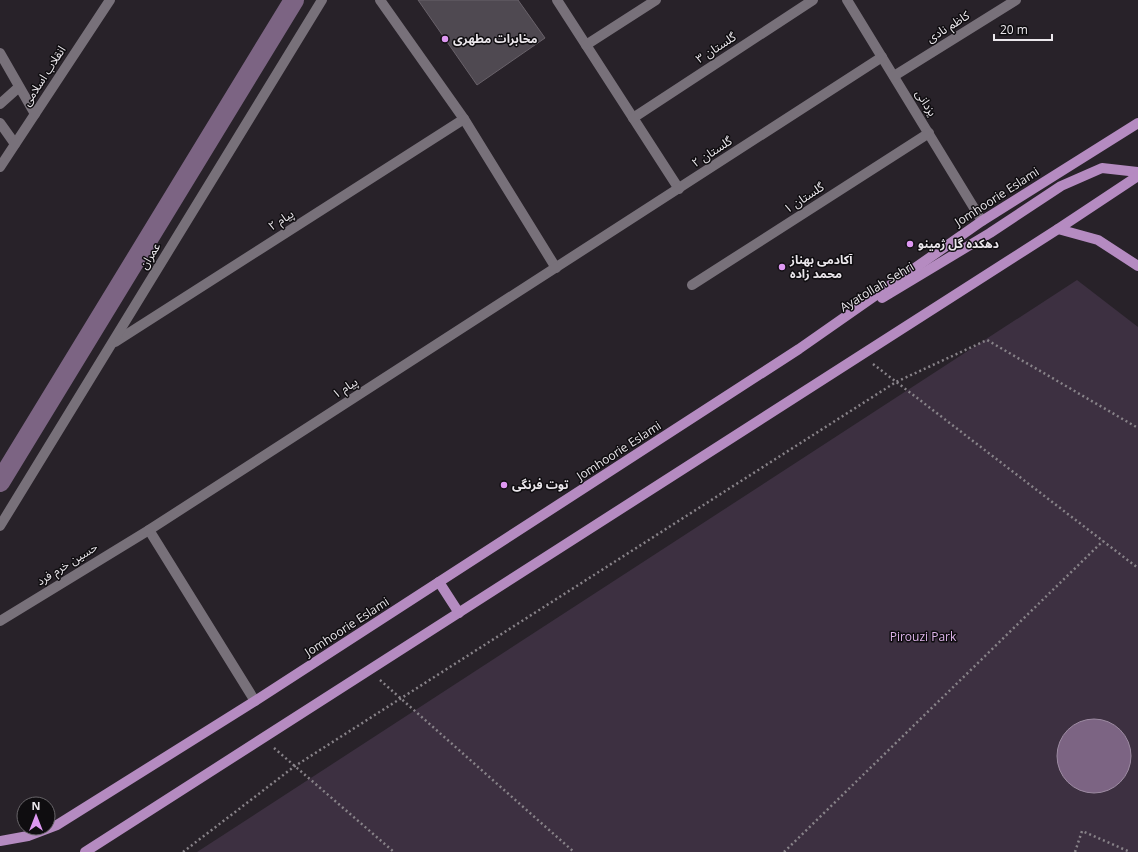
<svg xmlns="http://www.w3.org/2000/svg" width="1138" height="852" font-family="'Open Sans','Noto Sans Arabic',sans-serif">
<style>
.green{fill:#3d3041}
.water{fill:#7c6483;stroke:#9d8ba2}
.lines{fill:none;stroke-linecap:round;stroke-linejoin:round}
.canal{stroke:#7c6483;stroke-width:20}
.building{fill:#4f4951;stroke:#69626a}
.path{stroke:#888389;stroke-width:2.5;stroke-dasharray:2 3;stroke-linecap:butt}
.minor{stroke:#78717a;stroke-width:10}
.major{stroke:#b58bc1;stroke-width:10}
.poi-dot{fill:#de98f2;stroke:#0f0d10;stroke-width:1.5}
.labels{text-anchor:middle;stroke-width:3;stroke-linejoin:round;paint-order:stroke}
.street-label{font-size:12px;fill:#ebe7ec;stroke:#0f0d10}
.poi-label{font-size:12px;font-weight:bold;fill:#ebe7ec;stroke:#0f0d10;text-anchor:start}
.park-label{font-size:12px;fill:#ddb3e9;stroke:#0f0d10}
</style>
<rect width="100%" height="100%" fill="#282229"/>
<polygon class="green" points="1077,280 1138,327 1138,852 197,852"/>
<circle class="water" cx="1094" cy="756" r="37"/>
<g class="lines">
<polyline class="canal" points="0,482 294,0"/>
</g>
<polygon class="building" points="418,0 518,0 545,38 477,85"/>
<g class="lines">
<g class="path">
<polyline points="873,364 1138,568"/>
<polyline points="380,680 574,852"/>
<polyline points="274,748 394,852"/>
<polyline points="183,852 295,766 896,382 987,340 1138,428"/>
<polyline points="784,852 1103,541"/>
<polyline points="1075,852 1082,831 1130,852"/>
</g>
<g class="minor">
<polyline points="380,0 464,119 556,268"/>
<polyline points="557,0 679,189"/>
<polyline points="847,0 982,221"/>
<polyline points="586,45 656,0"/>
<polyline points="0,53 35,114"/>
<polyline points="894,76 1016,0"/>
<polyline points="0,104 19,87"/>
<polyline points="633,118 813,0"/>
<polyline points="0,123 15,144"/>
<polyline points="0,167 110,0"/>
<polyline points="692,285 929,133"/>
<polyline points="115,342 464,119"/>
<polyline points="0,526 322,0"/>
<polyline points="149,530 255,701"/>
<polyline points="0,621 149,530 882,57"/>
</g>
<g class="major">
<polyline points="1058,229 1098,240 1138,266"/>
<polyline points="882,298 990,233 1061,186 1102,168 1138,172"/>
<polyline points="439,582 459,613"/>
<polyline points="0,841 28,836 57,825 255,701 799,349 982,221 1138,123"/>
<polyline points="85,852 1058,229 1138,176"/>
</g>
</g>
<g class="poi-dot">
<circle cx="445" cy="39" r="4"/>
<circle cx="910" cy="244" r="4"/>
<circle cx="782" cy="267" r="4"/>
<circle cx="504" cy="485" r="4"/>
</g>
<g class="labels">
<g class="street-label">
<text transform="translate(948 27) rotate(-32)" y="4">کاظم نادی</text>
<text transform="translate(716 48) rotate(-33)" y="4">گلستان ۳</text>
<text transform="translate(44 76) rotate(-57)" y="4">انقلاب اسلامی</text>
<text transform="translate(926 103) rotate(58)" y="4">یزدانی</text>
<text transform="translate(712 152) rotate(-33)" y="4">گلستان ۲</text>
<text transform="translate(997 197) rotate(-33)" y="4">Jomhoorie Eslami</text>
<text transform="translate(804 198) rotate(-33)" y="4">گلستان ۱</text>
<text transform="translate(281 220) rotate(-33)" y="4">پیام ۲</text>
<text transform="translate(150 256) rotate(-59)" y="4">عمران</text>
<text transform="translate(877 287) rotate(-31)" y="4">Ayatollah Sehri</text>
<text transform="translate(345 388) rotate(-33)" y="4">پیام ۱</text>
<text transform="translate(619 451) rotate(-33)" y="4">Jomhoorie Eslami</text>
<text transform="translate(67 564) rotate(-32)" y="4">حسین خرم فرد</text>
<text transform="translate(347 627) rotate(-33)" y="4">Jomhoorie Eslami</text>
</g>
<g class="poi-label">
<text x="453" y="43">مخابرات مطهری</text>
<text x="918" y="248">دهکده گل ژمینو</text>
<text x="790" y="264">آکادمی بهناز<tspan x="790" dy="14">محمد زاده</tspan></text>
<text x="512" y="489">توت فرنگی</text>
</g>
<g class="park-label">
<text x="923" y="641">Pirouzi Park</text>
</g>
</g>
<g transform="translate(36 816)"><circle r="19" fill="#0f0d10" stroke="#676468"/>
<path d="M0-3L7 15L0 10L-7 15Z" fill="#de98f2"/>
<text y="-6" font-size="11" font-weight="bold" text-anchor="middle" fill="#ebe7ec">N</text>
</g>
<path d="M994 34v6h58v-6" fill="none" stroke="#ebe7ec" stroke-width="2"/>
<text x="1000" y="34" font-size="12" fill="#ebe7ec" stroke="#0f0d10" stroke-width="3" paint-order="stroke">20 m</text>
</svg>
